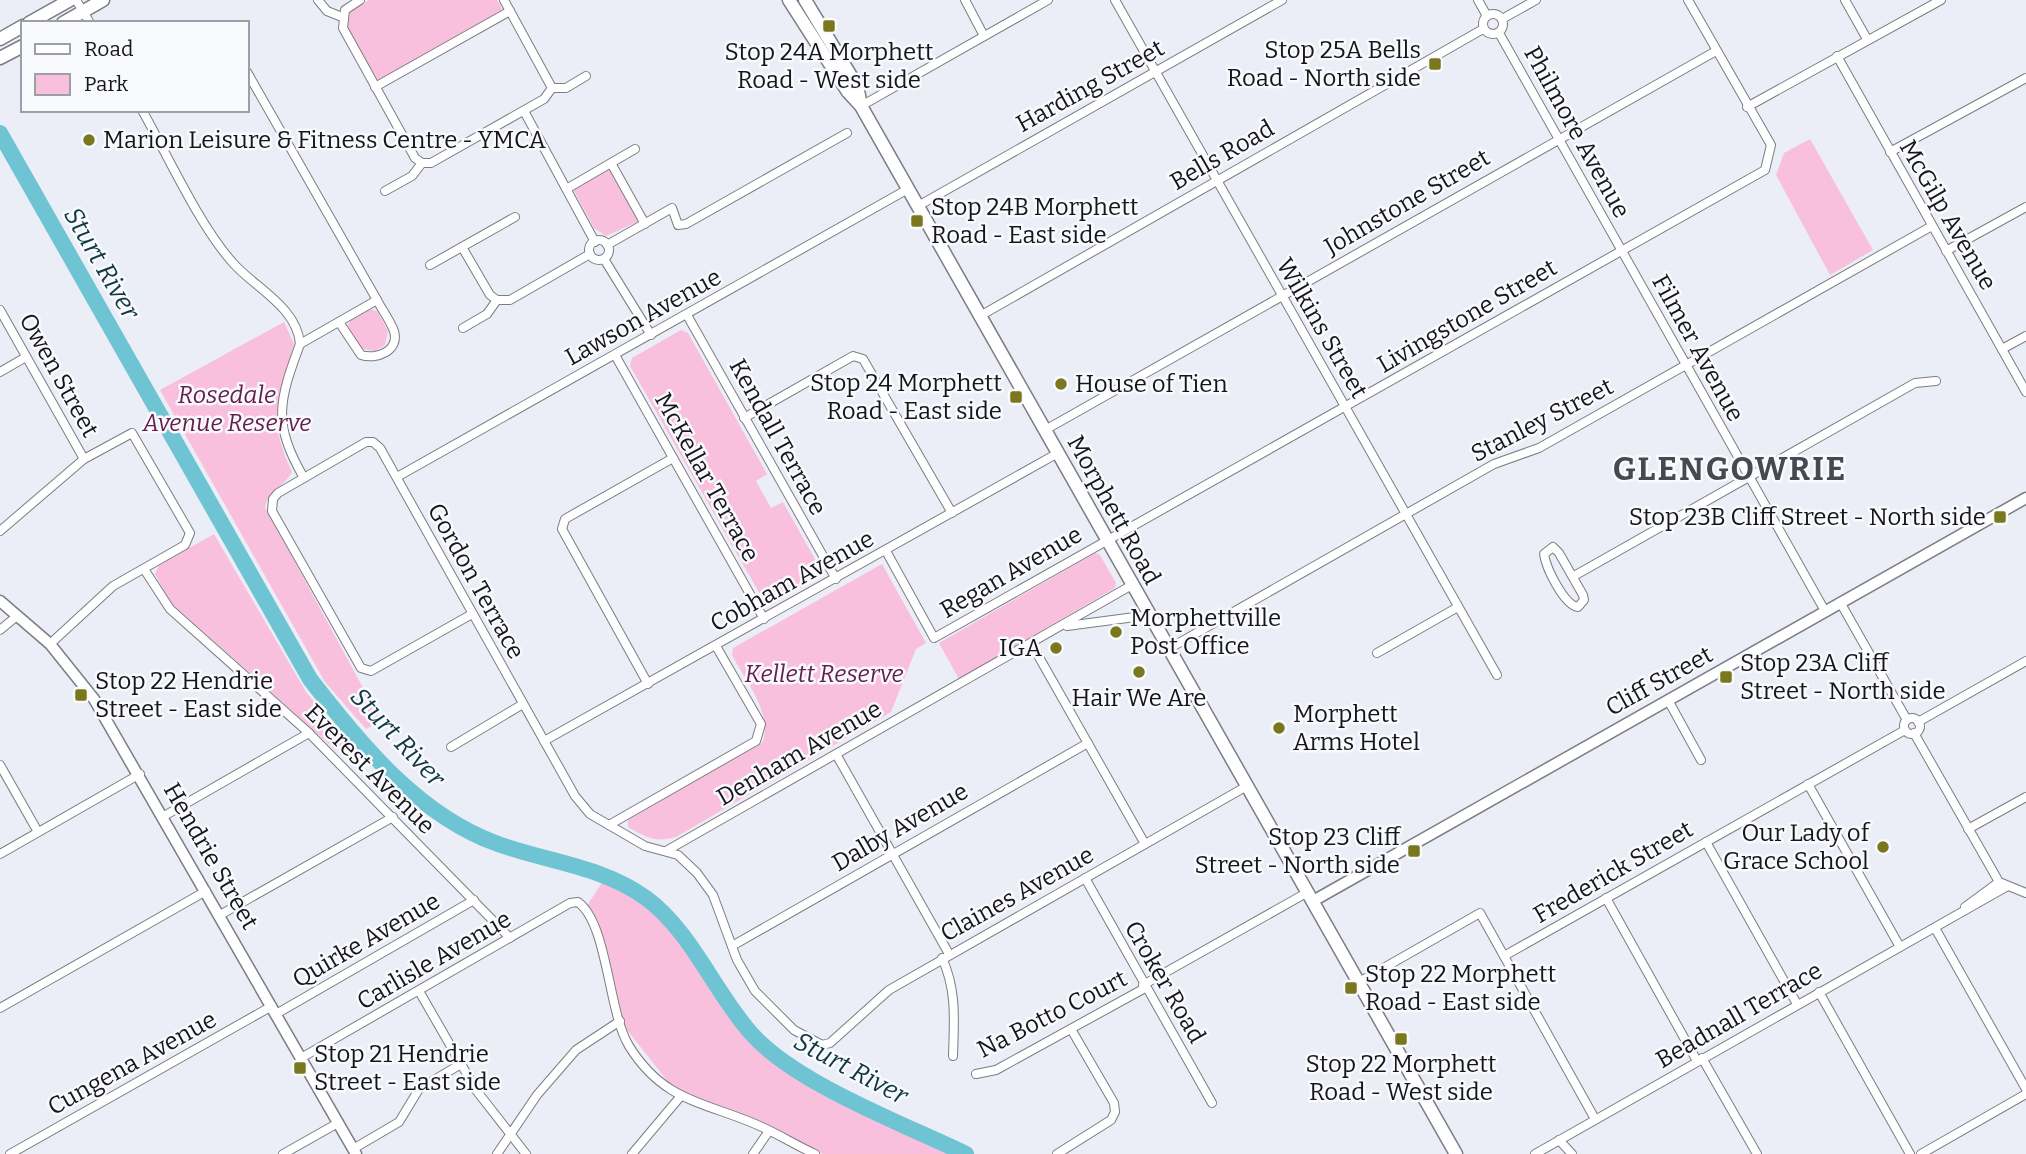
<svg xmlns="http://www.w3.org/2000/svg" width="2026" height="1154" font-family="Bitter,serif">
<style>
.green{fill:#f9c0de}
.lines{fill:none;stroke-linecap:round;stroke-linejoin:round}
.river{stroke:#6fc4d4;stroke-width:16}
.minor-casing{stroke:#7b7d85;stroke-width:10}
.tertiary-casing{stroke:#7b7d85;stroke-width:13}
.secondary-casing{stroke:#7b7d85;stroke-width:15}
.minor{stroke:#fff;stroke-width:8}
.tertiary{stroke:#fff;stroke-width:10}
.secondary{stroke:#fff;stroke-width:12}
.poi-dot{fill:#7a781e;stroke:#f9fafe;stroke-width:2.5}
.labels{text-anchor:middle;stroke-width:5;stroke-linejoin:round;paint-order:stroke}
.poi-label{font-size:24px;fill:#16161a;stroke:#f9fafe;text-anchor:start}
.street-label{font-size:24px;fill:#16161a;stroke:#f9fafe}
.park-label{font-size:24px;font-style:italic;fill:#651d49;stroke:#f9fafe}
.water-label{font-size:26px;font-style:italic;fill:#0f393f;stroke:#f9fafe}
.district-label{font-size:32px;font-weight:bold;letter-spacing:2px;fill:#474850;stroke:#f9fafe}
</style>
<rect width="100%" height="100%" fill="#ebedf7"/>
<g class="green">
<polygon points="369,0 497,0 504,12 379,82 346,26 350,11"/>
<polygon points="1810,139 1873,250 1830,275 1776,175 1784,153"/>
<polygon points="610,168 639,221 606,236 594,228 573,189"/>
<polygon points="369,309 377,311 388,331 385,345 375,351 362,349 348,326 350,319"/>
<path d="M284 322 294 344C278 399 266 417 292 472 284 487 269 489 265 507L381 721 366 729 325 682 160 390Z"/>
<polygon points="681,330 688,333 767,474 756,481 771,508 783,502 821,570 819,577 771,605 765,603 630,366 632,358"/>
<polygon points="214,534 306,692 348,742 336,750 170,602 155,574 159,565"/>
<polygon points="1095,553 1100,555 1116,583 1115,588 959,679 939,643"/>
<path d="M882 564 926 643 916 649 891 712 676 837C656 843 645 837 628 827V820L762 743C774 715 745 680 732 655L733 648Z"/>
<path d="M607 875C620 883 636 890 648 899 692 936 713 993 752 1034 802 1087 881 1113 945 1144L956 1154H823L762 1127 680 1097 620 1021 586 907Z"/>
</g>
<g class="lines">
<path class="river" d="M0 133 310 679C360 744 419 816 498 844 548 862 602 866 646 898 691 931 714 991 750 1032 794 1083 904 1124 966 1154"/>
<defs>
<g id="minor">
<polyline points="76,0 90,23"/>
<polyline points="318,0 327,11 342,17"/>
<polyline points="360,0 345,10 343,28 415,158 422,163 431,163 544,99 552,88 504,0"/>
<polyline points="965,0 984,36"/>
<polyline points="1115,0 1497,675"/>
<polyline points="1478,0 1487,16"/>
<polyline points="1845,0 1867,39"/>
<circle cx="1493" cy="24" r="10"/>
<polyline points="1502,19 1536,0"/>
<polyline points="1499,33 1825,611"/>
<polyline points="1837,56 2026,392"/>
<path d="M247 72 377 300C382 310 390 320 394 331 400 351 376 360 361 355L339 322"/>
<polyline points="375,87 510,11"/>
<polyline points="552,88 566,88 586,76"/>
<polyline points="861,106 1048,0"/>
<polyline points="1747,107 1941,0"/>
<path d="M142 110C168 156 199 225 233 263 255 288 297 307 300 344 279 401 272 423 304 478"/>
<polyline points="524,111 595,242"/>
<polyline points="1890,152 2026,78"/>
<polyline points="611,163 645,224"/>
<polyline points="568,188 635,149"/>
<polyline points="385,191 412,176 422,163"/>
<polyline points="918,206 1282,0"/>
<circle cx="599" cy="250" r="10"/>
<polyline points="607,245 672,208 678,225 686,224 847,133"/>
<polyline points="462,247 490,295 497,300"/>
<polyline points="1946,251 2026,207"/>
<polyline points="604,259 651,335"/>
<polyline points="430,265 515,217"/>
<polyline points="0,310 84,459"/>
<polyline points="687,315 836,579"/>
<polyline points="980,316 1483,29"/>
<polyline points="463,328 487,314 497,300 510,300 590,254"/>
<polyline points="300,344 377,300"/>
<polyline points="2002,349 2026,336"/>
<polyline points="615,355 764,619"/>
<polyline points="0,372 26,357"/>
<polyline points="744,418 853,356 863,359 952,513"/>
<polyline points="1045,430 1716,51"/>
<polyline points="397,477 908,189"/>
<polyline points="0,531 84,459 132,433 190,533 185,545 113,586 50,644"/>
<path d="M1553 547 1559 553 1583 595 1584 600 1578 607C1564 605 1546 568 1544 554Z"/>
<polyline points="886,551 934,638 1765,170 1771,145 1688,0"/>
<polyline points="144,569 170,609 309,733 510,938"/>
<polyline points="1574,576 1915,383 1936,381"/>
<polyline points="1840,602 1907,720"/>
<polyline points="472,614 371,671 361,668 272,511 273,499 278,493 366,442 373,442 380,448 575,796 590,814 645,846 678,855 697,873 713,895 737,960 755,991 794,1030 822,1045 830,1043 889,990 1247,786"/>
<polyline points="1067,626 1150,615"/>
<polyline points="0,630 17,616"/>
<polyline points="1031,643 1145,844"/>
<polyline points="1170,648 1494,464 1539,448 1932,226"/>
<polyline points="1377,653 1458,607"/>
<polyline points="648,684 562,529 565,519 673,458"/>
<polyline points="1668,700 1701,760"/>
<circle cx="1912" cy="726" r="8"/>
<polyline points="1918,722 2026,661"/>
<polyline points="1914,733 1999,882 2026,893"/>
<polyline points="544,741 1058,453"/>
<polyline points="451,747 523,704"/>
<polyline points="836,754 949,954"/>
<polyline points="0,765 38,832"/>
<polyline points="1808,784 1900,947"/>
<polyline points="164,816 309,733"/>
<polyline points="609,825 756,741 761,724 716,646"/>
<polyline points="1968,829 2026,797"/>
<polyline points="1706,842 1797,1004"/>
<polyline points="666,851 1132,585"/>
<polyline points="0,854 140,774"/>
<polyline points="1085,878 1212,1103"/>
<polyline points="1606,898 1697,1061"/>
<polyline points="1965,907 1999,882"/>
<polyline points="220,915 393,817"/>
<polyline points="1935,928 2026,1089"/>
<polyline points="732,946 1088,743"/>
<polyline points="1504,956 1905,730"/>
<path d="M942 958C957 990 954 1021 953 1056"/>
<polyline points="1359,982 1480,913 1595,1119"/>
<polyline points="1143,985 1308,892"/>
<polyline points="419,991 476,1090 526,1154"/>
<polyline points="1819,992 1910,1154"/>
<polyline points="0,1008 206,891"/>
<polyline points="276,1014 474,900"/>
<path d="M301 1058 570 903 578 902C608 924 608 1012 629 1046 665 1104 708 1102 762 1127 780 1135 797 1146 815 1154"/>
<polyline points="1702,1058 1757,1154"/>
<polyline points="976,1074 996,1070 1145,988"/>
<polyline points="1559,1140 1572,1154"/>
<polyline points="353,1149 399,1122 419,1089 461,1064"/>
<polyline points="10,1154 272,1006"/>
<polyline points="283,1154 338,1123"/>
<polyline points="497,1154 537,1095 576,1050 620,1021"/>
<polyline points="632,1154 680,1097"/>
<polyline points="753,1154 769,1131"/>
<polyline points="1057,1154 1111,1120 1115,1112 1114,1103 1071,1029"/>
<polyline points="1535,1154 2006,887"/>
<polyline points="1921,1154 2026,1094"/>
</g>
<g id="tertiary">
<polyline points="0,601 50,644 94,699 356,1154"/>
<polyline points="1313,901 2026,498"/>
</g>
<g id="secondary">
<polyline points="789,0 848,92 861,106 1456,1154"/>
<polyline points="805,0 857,86 861,105"/>
<polyline points="29,23 70,0"/>
<polyline points="63,23 103,0"/>
<polyline points="0,39 23,26"/>
<polyline points="0,58 23,46"/>
</g>
</defs>
<use href="#minor" class="minor-casing"/>
<use href="#tertiary" class="tertiary-casing"/>
<use href="#secondary" class="secondary-casing"/>
<use href="#minor" class="minor"/>
<use href="#tertiary" class="tertiary"/>
<use href="#secondary" class="secondary"/>
</g>
<g class="poi-dot">
<rect x="822" y="19" width="14" height="14" rx="3.5"/>
<rect x="1428" y="57" width="14" height="14" rx="3.5"/>
<circle cx="89" cy="140" r="7"/>
<rect x="910" y="214" width="14" height="14" rx="3.5"/>
<circle cx="1061" cy="384" r="7"/>
<rect x="1009" y="390" width="14" height="14" rx="3.5"/>
<rect x="1993" y="510" width="14" height="14" rx="3.5"/>
<circle cx="1116" cy="632" r="7"/>
<circle cx="1056" cy="648" r="7"/>
<circle cx="1139" cy="672" r="7"/>
<rect x="1719" y="670" width="14" height="14" rx="3.5"/>
<rect x="74" y="688" width="14" height="14" rx="3.5"/>
<circle cx="1279" cy="728" r="7"/>
<circle cx="1883" cy="847" r="7"/>
<rect x="1407" y="844" width="14" height="14" rx="3.5"/>
<rect x="1344" y="981" width="14" height="14" rx="3.5"/>
<rect x="1394" y="1032" width="14" height="14" rx="3.5"/>
<rect x="293" y="1061" width="14" height="14" rx="3.5"/>
</g>
<g class="labels">
<g class="poi-label">
<text x="1421" y="58" text-anchor="end">Stop 25A Bells<tspan x="1421" dy="28">Road - North side</tspan></text>
<text x="829" y="60" text-anchor="middle">Stop 24A Morphett<tspan x="829" dy="28">Road - West side</tspan></text>
<text x="103" y="148">Marion Leisure &amp; Fitness Centre - YMCA</text>
<text x="931" y="215">Stop 24B Morphett<tspan x="931" dy="28">Road - East side</tspan></text>
<text x="1002" y="391" text-anchor="end">Stop 24 Morphett<tspan x="1002" dy="28">Road - East side</tspan></text>
<text x="1075" y="392">House of Tien</text>
<text x="1986" y="525" text-anchor="end">Stop 23B Cliff Street - North side</text>
<text x="1130" y="626">Morphettville<tspan x="1130" dy="28">Post Office</tspan></text>
<text x="1042" y="656" text-anchor="end">IGA</text>
<text x="1740" y="671">Stop 23A Cliff<tspan x="1740" dy="28">Street - North side</tspan></text>
<text x="95" y="689">Stop 22 Hendrie<tspan x="95" dy="28">Street - East side</tspan></text>
<text x="1139" y="706" text-anchor="middle">Hair We Are</text>
<text x="1293" y="722">Morphett<tspan x="1293" dy="28">Arms Hotel</tspan></text>
<text x="1869" y="841" text-anchor="end">Our Lady of<tspan x="1869" dy="28">Grace School</tspan></text>
<text x="1400" y="845" text-anchor="end">Stop 23 Cliff<tspan x="1400" dy="28">Street - North side</tspan></text>
<text x="1365" y="982">Stop 22 Morphett<tspan x="1365" dy="28">Road - East side</tspan></text>
<text x="314" y="1062">Stop 21 Hendrie<tspan x="314" dy="28">Street - East side</tspan></text>
<text x="1401" y="1072" text-anchor="middle">Stop 22 Morphett<tspan x="1401" dy="28">Road - West side</tspan></text>
</g>
<g class="street-label">
<text transform="translate(1090 86) rotate(-29)" y="8">Harding Street</text>
<text transform="translate(1577 132) rotate(61)" y="8">Philmore Avenue</text>
<text transform="translate(1222 155) rotate(-30)" y="8">Bells Road</text>
<text transform="translate(1407 202) rotate(-30)" y="8">Johnstone Street</text>
<text transform="translate(1948 215) rotate(60)" y="8">McGilp Avenue</text>
<text transform="translate(1467 316) rotate(-30)" y="8">Livingstone Street</text>
<text transform="translate(643 317) rotate(-29)" y="8">Lawson Avenue</text>
<text transform="translate(1322 328) rotate(60)" y="8">Wilkins Street</text>
<text transform="translate(1698 348) rotate(61)" y="8">Filmer Avenue</text>
<text transform="translate(59 375) rotate(61)" y="8">Owen Street</text>
<text transform="translate(1542 420) rotate(-27)" y="8">Stanley Street</text>
<text transform="translate(778 437) rotate(61)" y="8">Kendall Terrace</text>
<text transform="translate(707 477) rotate(61)" y="8">McKellar Terrace</text>
<text transform="translate(1114 510) rotate(61)" y="8">Morphett Road</text>
<text transform="translate(1011 572) rotate(-30)" y="8">Regan Avenue</text>
<text transform="translate(476 581) rotate(61)" y="8">Gordon Terrace</text>
<text transform="translate(792 581) rotate(-29)" y="8">Cobham Avenue</text>
<text transform="translate(1659 681) rotate(-29)" y="8">Cliff Street</text>
<text transform="translate(799 753) rotate(-30)" y="8">Denham Avenue</text>
<text transform="translate(370 769) rotate(45)" y="8">Everest Avenue</text>
<text transform="translate(900 827) rotate(-30)" y="8">Dalby Avenue</text>
<text transform="translate(211 856) rotate(60)" y="8">Hendrie Street</text>
<text transform="translate(1613 872) rotate(-30)" y="8">Frederick Street</text>
<text transform="translate(1017 894) rotate(-29)" y="8">Claines Avenue</text>
<text transform="translate(366 940) rotate(-30)" y="8">Quirke Avenue</text>
<text transform="translate(434 960) rotate(-30)" y="8">Carlisle Avenue</text>
<text transform="translate(1165 982) rotate(60)" y="8">Croker Road</text>
<text transform="translate(1052 1014) rotate(-27)" y="8">Na Botto Court</text>
<text transform="translate(1739 1015) rotate(-30)" y="8">Beadnall Terrace</text>
<text transform="translate(132 1063) rotate(-29)" y="8">Cungena Avenue</text>
</g>
<g class="park-label">
<text x="227" y="403">Rosedale<tspan x="227" dy="28">Avenue Reserve</tspan></text>
<text x="824" y="682">Kellett Reserve</text>
</g>
<g class="water-label">
<text transform="translate(102 263) rotate(60)" y="9">Sturt River</text>
<text transform="translate(398 737) rotate(47)" y="9">Sturt River</text>
<text transform="translate(851 1068) rotate(28)" y="9">Sturt River</text>
</g>
<g class="district-label">
<text x="1730" y="480">GLENGOWRIE</text>
</g>
</g>
<rect x="21" y="21" width="228" height="91" fill="#f9fafe" stroke="#9e9fa3" stroke-width="2"/>
<rect x="35" y="44" width="35" height="10" fill="#ffffff" stroke="#9e9fa3" stroke-width="2"/>
<text x="84" y="56" font-size="21" fill="#16161a">Road</text>
<rect x="35" y="74" width="35" height="21" fill="#f9c0de" stroke="#9e9fa3" stroke-width="2"/>
<text x="84" y="91" font-size="21" fill="#16161a">Park</text>
</svg>
